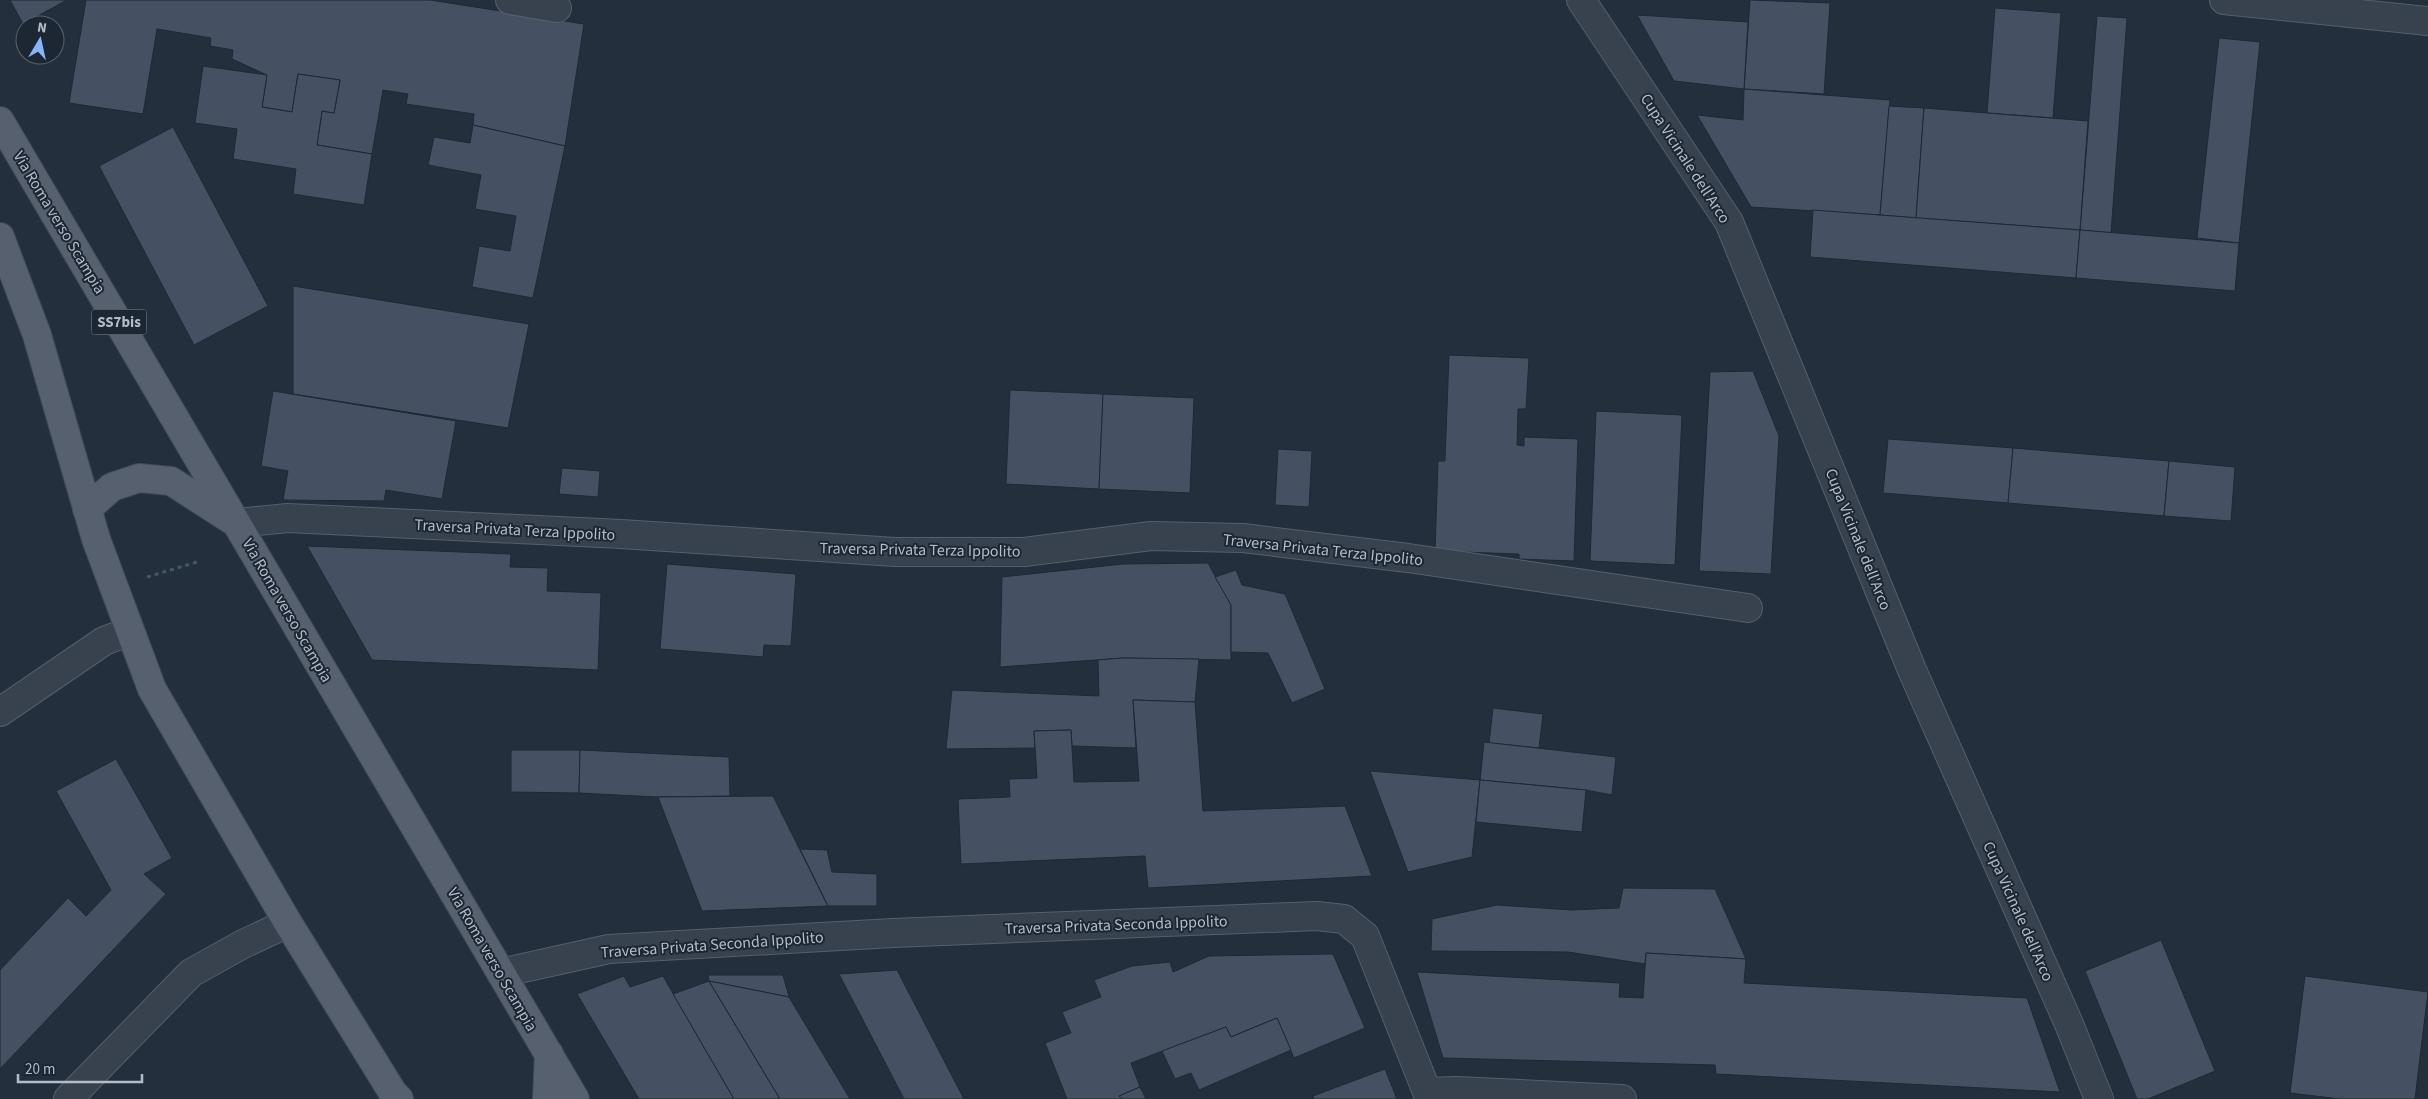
<svg xmlns="http://www.w3.org/2000/svg" width="2428" height="1099" font-family="'Source Sans 3',sans-serif">
<style>
.building{fill:#455162;stroke:#1f2835}
.lines{fill:none;stroke-linecap:round;stroke-linejoin:round}
.street-casing{stroke:#565f6c;stroke-width:30}
.primary-casing{stroke:#414a57;stroke-width:30}
.path{stroke:#44595c;stroke-width:3;stroke-dasharray:4 4;stroke-linecap:butt}
.street{stroke:#38414e;stroke-width:28}
.primary{stroke:#56606e;stroke-width:28}
.labels{text-anchor:middle;stroke-width:4;stroke-linejoin:round;paint-order:stroke}
.shield{fill:#1d2633;stroke:#878f9c;stroke-width:1}
.shield-label{font-size:15px;font-weight:bold;fill:#b4bcc9}
.street-label{font-size:16px;fill:#b4bcc9;stroke:#1d2633}
</style>
<rect width="100%" height="100%" fill="#242f3e"/>
<g class="building">
<polygon points="10,0 67,0 23,24"/>
<polygon points="86,0 430,0 584,24 565,146 473,125 474,114 406,104 408,94 383,90 372,154 317,145 322,111 334,113 340,80 298,74 292,112 262,107 267,75 232,59 233,50 210,46 211,38 157,29 143,114 69,103"/>
<polygon points="1750,0 1830,3 1824,94 1744,89"/>
<polygon points="1995,8 2061,13 2053,118 1987,113"/>
<polygon points="1637,15 1748,22 1744,89 1674,81"/>
<polygon points="2097,16 2127,18 2111,233 2080,230"/>
<polygon points="2219,38 2260,42 2239,243 2197,238"/>
<polygon points="203,66 267,75 262,107 292,112 298,74 340,80 334,113 322,111 317,145 372,154 364,205 293,194 296,169 233,159 237,129 195,123"/>
<polygon points="1744,89 1890,100 1880,215 1751,207 1697,115 1743,120"/>
<polygon points="1889,106 1924,108 1916,218 1880,215"/>
<polygon points="1924,108 2088,121 2080,230 1916,218"/>
<polygon points="473,125 565,146 533,298 472,287 479,246 510,251 516,216 475,209 481,175 428,165 434,137 470,143"/>
<polygon points="173,127 268,306 194,345 99,166"/>
<polygon points="1813,210 2080,230 2076,278 1810,257"/>
<polygon points="2080,230 2239,243 2235,291 2076,278"/>
<polygon points="293,286 529,324 508,428 293,394"/>
<polygon points="1449,355 1529,358 1526,409 1518,409 1517,445 1524,446 1524,437 1578,439 1574,561 1519,559 1519,554 1435,551 1438,461 1445,461"/>
<polygon points="1753,371 1779,436 1771,574 1699,571 1710,372"/>
<polygon points="1010,390 1103,394 1099,489 1006,484"/>
<polygon points="273,391 456,421 442,499 386,490 384,501 283,500 288,471 261,466"/>
<polygon points="1103,394 1194,398 1190,493 1099,489"/>
<polygon points="1596,411 1682,415 1675,565 1590,561"/>
<polygon points="1888,439 2013,448 2008,503 1883,493"/>
<polygon points="2013,448 2169,461 2164,516 2008,503"/>
<polygon points="1278,449 1312,451 1309,507 1275,505"/>
<polygon points="2169,461 2235,467 2231,521 2164,516"/>
<polygon points="562,468 600,471 598,497 559,494"/>
<polygon points="307,546 511,554 510,567 548,568 547,591 601,593 598,670 372,660"/>
<polygon points="1208,563 1231,605 1231,660 1123,658 1000,667 1002,577 1123,564"/>
<polygon points="667,564 796,574 791,646 764,645 763,657 660,649"/>
<polygon points="1236,570 1242,585 1285,594 1325,689 1292,703 1268,653 1231,652 1231,605 1215,577"/>
<polygon points="1123,658 1199,659 1195,702 1133,700 1136,748 1072,746 1071,730 1034,731 1035,748 946,749 952,690 1099,696 1098,660"/>
<polygon points="1133,700 1195,702 1203,811 1345,806 1372,876 1148,888 1145,856 961,864 958,799 1010,797 1009,779 1037,778 1034,731 1071,730 1074,782 1139,781"/>
<polygon points="1493,708 1543,714 1539,748 1489,743"/>
<polygon points="1484,742 1616,757 1612,795 1586,790 1480,780"/>
<polygon points="511,750 580,750 579,793 511,792"/>
<polygon points="580,750 729,757 730,796 658,797 579,793"/>
<polygon points="116,759 172,858 144,874 166,894 0,1069 0,970 68,898 86,916 111,890 56,791"/>
<polygon points="1370,771 1480,780 1472,857 1408,872"/>
<polygon points="1480,780 1586,790 1582,832 1476,822"/>
<polygon points="773,796 828,906 702,911 658,797"/>
<polygon points="800,849 827,850 832,872 877,874 877,906 828,906"/>
<polygon points="1623,888 1715,889 1746,959 1646,953 1645,964 1568,952 1431,951 1432,919 1497,905 1572,910 1619,908"/>
<polygon points="2161,940 2215,1071 2148,1099 2137,1099 2085,971"/>
<polygon points="1646,953 1746,959 1744,983 2027,998 2060,1092 1716,1074 1715,1065 1443,1058 1417,972 1620,983 1619,997 1643,998"/>
<polygon points="1333,954 1365,1028 1294,1058 1277,1018 1231,1037 1226,1027 1131,1063 1140,1087 1119,1096 1122,1099 1067,1099 1045,1043 1071,1033 1062,1012 1101,997 1094,980 1132,966 1170,962 1173,972 1209,956"/>
<polygon points="897,970 964,1099 904,1099 839,974"/>
<polygon points="708,975 783,975 789,997 709,981"/>
<polygon points="624,976 630,987 663,976 734,1099 639,1099 577,994"/>
<polygon points="2305,976 2428,992 2415,1099 2340,1099 2290,1093"/>
<polygon points="709,981 780,1099 734,1099 673,994"/>
<polygon points="709,981 789,997 850,1099 780,1099"/>
<polygon points="1277,1018 1291,1050 1199,1090 1191,1073 1175,1079 1162,1051 1226,1027 1231,1037"/>
<polygon points="1385,1069 1397,1099 1314,1099 1313,1096"/>
<polygon points="1140,1087 1146,1099 1122,1099 1119,1096"/>
</g>
<g class="lines">
<defs>
<g id="street">
<polyline points="510,0 557,8"/>
<polyline points="1581,0 1729,222 1912,670 2069,1024 2099,1099"/>
<polyline points="2224,0 2428,21"/>
<polyline points="237,523 288,518 621,534 895,552 1024,552 1151,536 1243,538 1408,558 1748,608"/>
<polyline points="0,712 104,641 130,631"/>
<polyline points="501,973 609,949 893,933 1317,916 1344,919 1365,936 1427,1092 1456,1091 1622,1099"/>
<polyline points="68,1099 191,973 243,944 288,923"/>
</g>
<g id="primary">
<polyline points="0,121 575,1099"/>
<polyline points="0,237 37,335 96,539 152,689 288,923 393,1093 399,1099"/>
<polyline points="87,509 112,487 139,478 171,481 233,521"/>
<polyline points="547,1099 549,1054"/>
</g>
</defs>
<use href="#street" class="street-casing"/>
<use href="#primary" class="primary-casing"/>
<polyline class="path" points="147,577 197,562"/>
<use href="#street" class="street"/>
<use href="#primary" class="primary"/>
</g>
<g class="labels">
<rect class="shield" x="91.5" y="309.5" width="55" height="25" rx="4"/>
<g class="shield-label">
<text x="119" y="327">SS7bis</text>
</g>
<g class="street-label">
<text transform="translate(1686 158) rotate(57)" y="6">Cupa Vicinale dell'Arco</text>
<text transform="translate(60 222) rotate(59)" y="6">Via Roma verso Scampia</text>
<text transform="translate(515 529) rotate(3)" y="6">Traversa Privata Terza Ippolito</text>
<text transform="translate(1859 539) rotate(68)" y="6">Cupa Vicinale dell'Arco</text>
<text transform="translate(920 549) rotate(1)" y="6">Traversa Privata Terza Ippolito</text>
<text transform="translate(1323 549) rotate(6)" y="6">Traversa Privata Terza Ippolito</text>
<text transform="translate(288 610) rotate(60)" y="6">Via Roma verso Scampia</text>
<text transform="translate(2019 911) rotate(66)" y="6">Cupa Vicinale dell'Arco</text>
<text transform="translate(1116 924) rotate(-2)" y="6">Traversa Privata Seconda Ippolito</text>
<text transform="translate(712 944) rotate(-4)" y="6">Traversa Privata Seconda Ippolito</text>
<text transform="translate(493 959) rotate(60)" y="6">Via Roma verso Scampia</text>
</g>
</g>
<g transform="translate(40 40) rotate(9)"><circle r="24" fill="#1d2633" stroke="#59626f"/>
<path d="M0-4L9 19L0 12L-9 19Z" fill="#8ab4f8"/>
<text y="-8" font-size="14" font-weight="bold" text-anchor="middle" fill="#b4bcc9">N</text>
</g>
<path d="M18 1074v8h124v-8" fill="none" stroke="#b4bcc9" stroke-width="2.5"/>
<text x="25" y="1074" font-size="15" fill="#b4bcc9" stroke="#1d2633" stroke-width="4" paint-order="stroke">20 m</text>
</svg>
